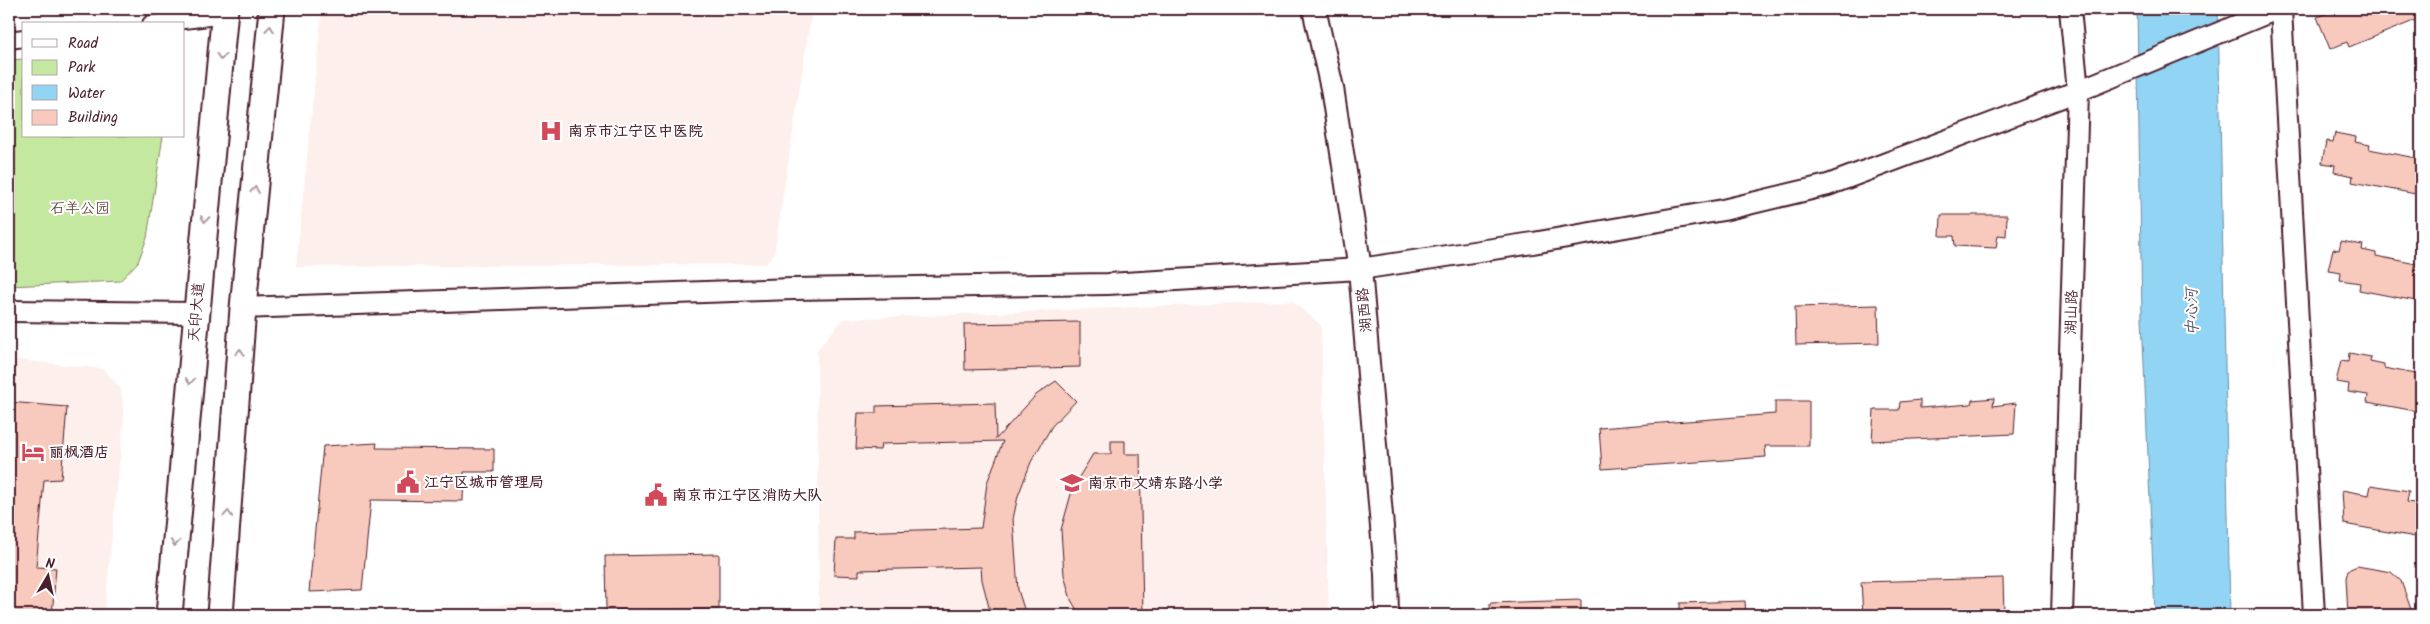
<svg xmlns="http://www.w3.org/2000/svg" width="2430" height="624" font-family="Kalam,'LXGW WenKai TC',sans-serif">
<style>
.built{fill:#fdefeb}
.green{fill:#c5e8a1;stroke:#888466}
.water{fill:#91d4f3;stroke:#758ca3}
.building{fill:#f8c9bd;stroke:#4a1f2b}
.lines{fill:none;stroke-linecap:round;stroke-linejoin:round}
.minor-casing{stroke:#4a1f2b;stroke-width:20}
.tertiary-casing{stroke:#4a1f2b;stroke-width:24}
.secondary-casing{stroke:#4a1f2b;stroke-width:26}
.primary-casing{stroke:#4a1f2b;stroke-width:29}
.minor{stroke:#fff;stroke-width:16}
.tertiary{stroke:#fff;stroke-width:20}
.secondary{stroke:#fff;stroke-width:22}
.primary{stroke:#fff;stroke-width:25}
.oneway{stroke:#ae9aa0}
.labels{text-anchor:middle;stroke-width:4;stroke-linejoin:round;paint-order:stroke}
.poi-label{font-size:15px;font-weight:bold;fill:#4a1f2b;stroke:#fff;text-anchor:start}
.park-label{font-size:15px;fill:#695148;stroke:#fff}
.street-label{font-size:15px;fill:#4a1f2b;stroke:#fff}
.water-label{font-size:16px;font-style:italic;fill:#5f5567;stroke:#fff}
</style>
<rect width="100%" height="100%" fill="#fff"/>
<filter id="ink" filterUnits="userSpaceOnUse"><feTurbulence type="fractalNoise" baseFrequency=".02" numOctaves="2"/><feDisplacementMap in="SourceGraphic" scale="10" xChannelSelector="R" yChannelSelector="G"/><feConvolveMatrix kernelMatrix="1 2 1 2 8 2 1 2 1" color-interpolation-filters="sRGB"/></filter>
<g filter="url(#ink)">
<g class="built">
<polygon points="322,9 812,9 774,254 766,264 296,267"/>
<polygon points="1292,301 1321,325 1329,615 819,615 817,350 843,319"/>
<polygon points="9,359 103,369 121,389 124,417 104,615 9,615"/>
<polygon points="560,601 561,615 568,615 491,615 477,607"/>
</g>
<polygon class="green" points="24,59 24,136 163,136 147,238 138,262 120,281 9,286 9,60"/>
<polygon class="water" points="2137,9 2218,9 2230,615 2155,615 2142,319"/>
<g class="building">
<polygon points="2339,9 2421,9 2421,18 2349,47 2347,42 2330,49 2317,17"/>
<polygon points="2335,133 2356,137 2355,142 2370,145 2369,149 2421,159 2421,195 2352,182 2353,176 2334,172 2335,165 2322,163 2326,141 2333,142"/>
<polygon points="1941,215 2007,215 2006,236 1998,235 1996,248 1955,246 1954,236 1940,236"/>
<polygon points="2341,241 2363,245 2362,250 2376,253 2376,256 2421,265 2421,302 2359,290 2360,283 2340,280 2341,272 2328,270 2333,249 2339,250"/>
<polygon points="1878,305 1879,343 1796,345 1795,307"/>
<polygon points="1080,322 1080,367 965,370 964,324"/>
<polygon points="2349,353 2371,357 2370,362 2384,365 2384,368 2421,375 2421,412 2367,402 2368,395 2348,392 2349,384 2336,382 2341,361 2348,362"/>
<polygon points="1056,381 1076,401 1052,426 1031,462 1018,496 1013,519 1018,590 1026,615 991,615 982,580 981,567 859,570 859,576 834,575 836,539 854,539 854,532 981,528 987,483 1003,441 881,444 880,450 856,449 858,413 876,413 876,406 995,403 996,439 1036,395"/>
<polygon points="1994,398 1993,406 2016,403 2014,434 1872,441 1874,410 1899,410 1900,402 1920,400 1920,408 1971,404 1972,400"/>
<polygon points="1775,401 1809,401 1809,446 1765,446 1766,457 1602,469 1599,428 1775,414"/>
<polygon points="9,402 67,407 61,479 44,480 36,567 56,568 52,615 9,615"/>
<polygon points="1111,441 1125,441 1125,454 1140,454 1143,615 1080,615 1071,600 1064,575 1061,530 1073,487 1093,454 1111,454"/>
<polygon points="377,443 376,448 494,449 494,472 464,472 463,501 371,500 362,590 309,592 323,446"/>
<polygon points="2371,485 2409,491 2407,502 2421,504 2421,538 2344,524 2342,490 2369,495"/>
<polygon points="719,554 719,609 606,610 605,556"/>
<polygon points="2357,566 2391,572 2401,581 2413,615 2348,615 2346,578 2348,570"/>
<polygon points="2003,578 2004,614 1863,615 1861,582"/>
<polygon points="1581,600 1581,615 1490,615 1490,603"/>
<polygon points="1745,601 1746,615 1680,615 1680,603"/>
</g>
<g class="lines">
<defs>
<g id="minor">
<polyline points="151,24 225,15"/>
<polyline points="9,40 24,38"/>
</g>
<g id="tertiary">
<polyline points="2281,9 2314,615"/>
<polyline points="243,308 793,289 1108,284 1360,269 1533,243 1723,210 1828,185 2078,91 2277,9"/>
<polyline points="9,311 196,313"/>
<polyline points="2062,615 2078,91 2070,9"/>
</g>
<polyline id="secondary" points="1314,9 1332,88 1360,269 1386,574 1387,615"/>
<g id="primary">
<polyline points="169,615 225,9"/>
<polyline points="220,615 243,308 272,9"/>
</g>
</defs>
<use href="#minor" class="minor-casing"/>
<use href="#tertiary" class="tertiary-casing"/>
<use href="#secondary" class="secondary-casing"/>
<use href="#primary" class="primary-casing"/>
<use href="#minor" class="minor"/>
<use href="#tertiary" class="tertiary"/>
<use href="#secondary" class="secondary"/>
<use href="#primary" class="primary"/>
</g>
<defs><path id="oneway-chevron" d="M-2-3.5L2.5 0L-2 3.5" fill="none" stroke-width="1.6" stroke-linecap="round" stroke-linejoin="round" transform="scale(1.25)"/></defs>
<g class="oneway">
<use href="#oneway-chevron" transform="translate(270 29) rotate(-84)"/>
<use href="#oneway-chevron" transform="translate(221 57) rotate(96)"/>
<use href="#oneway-chevron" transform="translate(255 190) rotate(-84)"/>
<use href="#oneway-chevron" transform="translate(205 219) rotate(96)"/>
<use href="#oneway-chevron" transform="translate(240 352) rotate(-86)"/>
<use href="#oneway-chevron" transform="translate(190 381) rotate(95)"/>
<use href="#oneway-chevron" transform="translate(228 514) rotate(-86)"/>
<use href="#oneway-chevron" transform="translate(175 543) rotate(95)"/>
</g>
</g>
<defs>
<symbol id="hospital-bare" viewBox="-9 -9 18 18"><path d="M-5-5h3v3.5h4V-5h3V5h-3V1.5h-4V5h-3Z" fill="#d1495b" stroke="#fff" stroke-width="2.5" paint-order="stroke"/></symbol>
<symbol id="hotel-bare" viewBox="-9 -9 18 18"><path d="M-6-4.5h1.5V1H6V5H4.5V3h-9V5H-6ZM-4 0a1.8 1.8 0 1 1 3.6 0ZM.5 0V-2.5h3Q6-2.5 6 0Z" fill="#d1495b" stroke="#fff" stroke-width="2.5" paint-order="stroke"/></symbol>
<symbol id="civic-bare" viewBox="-9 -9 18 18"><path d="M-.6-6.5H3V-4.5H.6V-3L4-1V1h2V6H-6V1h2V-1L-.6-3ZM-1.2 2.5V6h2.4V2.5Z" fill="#d1495b" stroke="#fff" stroke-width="2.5" paint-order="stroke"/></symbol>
<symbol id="school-bare" viewBox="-9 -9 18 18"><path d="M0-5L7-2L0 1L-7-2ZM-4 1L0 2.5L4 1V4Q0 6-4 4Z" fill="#d1495b" stroke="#fff" stroke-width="2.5" paint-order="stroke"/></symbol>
</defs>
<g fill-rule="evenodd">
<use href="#hospital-bare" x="535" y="115" width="32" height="32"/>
<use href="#hotel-bare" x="17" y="436" width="32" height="32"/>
<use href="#civic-bare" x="392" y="466" width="32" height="32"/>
<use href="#school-bare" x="1056" y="467" width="32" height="32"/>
<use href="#civic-bare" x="640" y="479" width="32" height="32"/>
</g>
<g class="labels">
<g class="poi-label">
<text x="568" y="136">南京市江宁区中医院</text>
<text x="49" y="457">丽枫酒店</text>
<text x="424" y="487">江宁区城市管理局</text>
<text x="1088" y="488">南京市文靖东路小学</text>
<text x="672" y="500">南京市江宁区消防大队</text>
</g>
<g class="park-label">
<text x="80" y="213">石羊公园</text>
</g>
<g class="street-label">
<text transform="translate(1364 310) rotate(-95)" y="5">湖西路</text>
<text transform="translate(196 312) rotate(-85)" y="5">天印大道</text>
<text transform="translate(2071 312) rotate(-88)" y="5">湖山路</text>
</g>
<g class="water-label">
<text transform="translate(2191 312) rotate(-91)" y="6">中心河</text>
</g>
</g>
<rect width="2430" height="624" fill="none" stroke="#fff" stroke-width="30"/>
<rect x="15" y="15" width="2400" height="594" fill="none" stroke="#4a1f2b" stroke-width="2" filter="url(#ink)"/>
<rect x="22" y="22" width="162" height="115" fill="#ffffff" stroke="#b7a5aa"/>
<rect x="32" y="39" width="25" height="8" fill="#ffffff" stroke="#b7a5aa"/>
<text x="68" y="48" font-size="15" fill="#4a1f2b">Road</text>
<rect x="32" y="60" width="25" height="15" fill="#c5e8a1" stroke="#b7a5aa"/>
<text x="68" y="72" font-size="15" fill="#4a1f2b">Park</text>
<rect x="32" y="85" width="25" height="15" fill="#91d4f3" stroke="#b7a5aa"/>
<text x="68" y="98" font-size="15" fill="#4a1f2b">Water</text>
<rect x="32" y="110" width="25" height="15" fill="#f8c9bd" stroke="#b7a5aa"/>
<text x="68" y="122" font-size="15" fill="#4a1f2b">Building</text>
<g transform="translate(48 576) rotate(9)" stroke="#ffffff" stroke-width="4" paint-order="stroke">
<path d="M0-4L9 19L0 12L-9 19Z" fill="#4a1f2b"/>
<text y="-8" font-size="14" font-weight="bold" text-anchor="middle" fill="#4a1f2b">N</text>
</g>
</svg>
